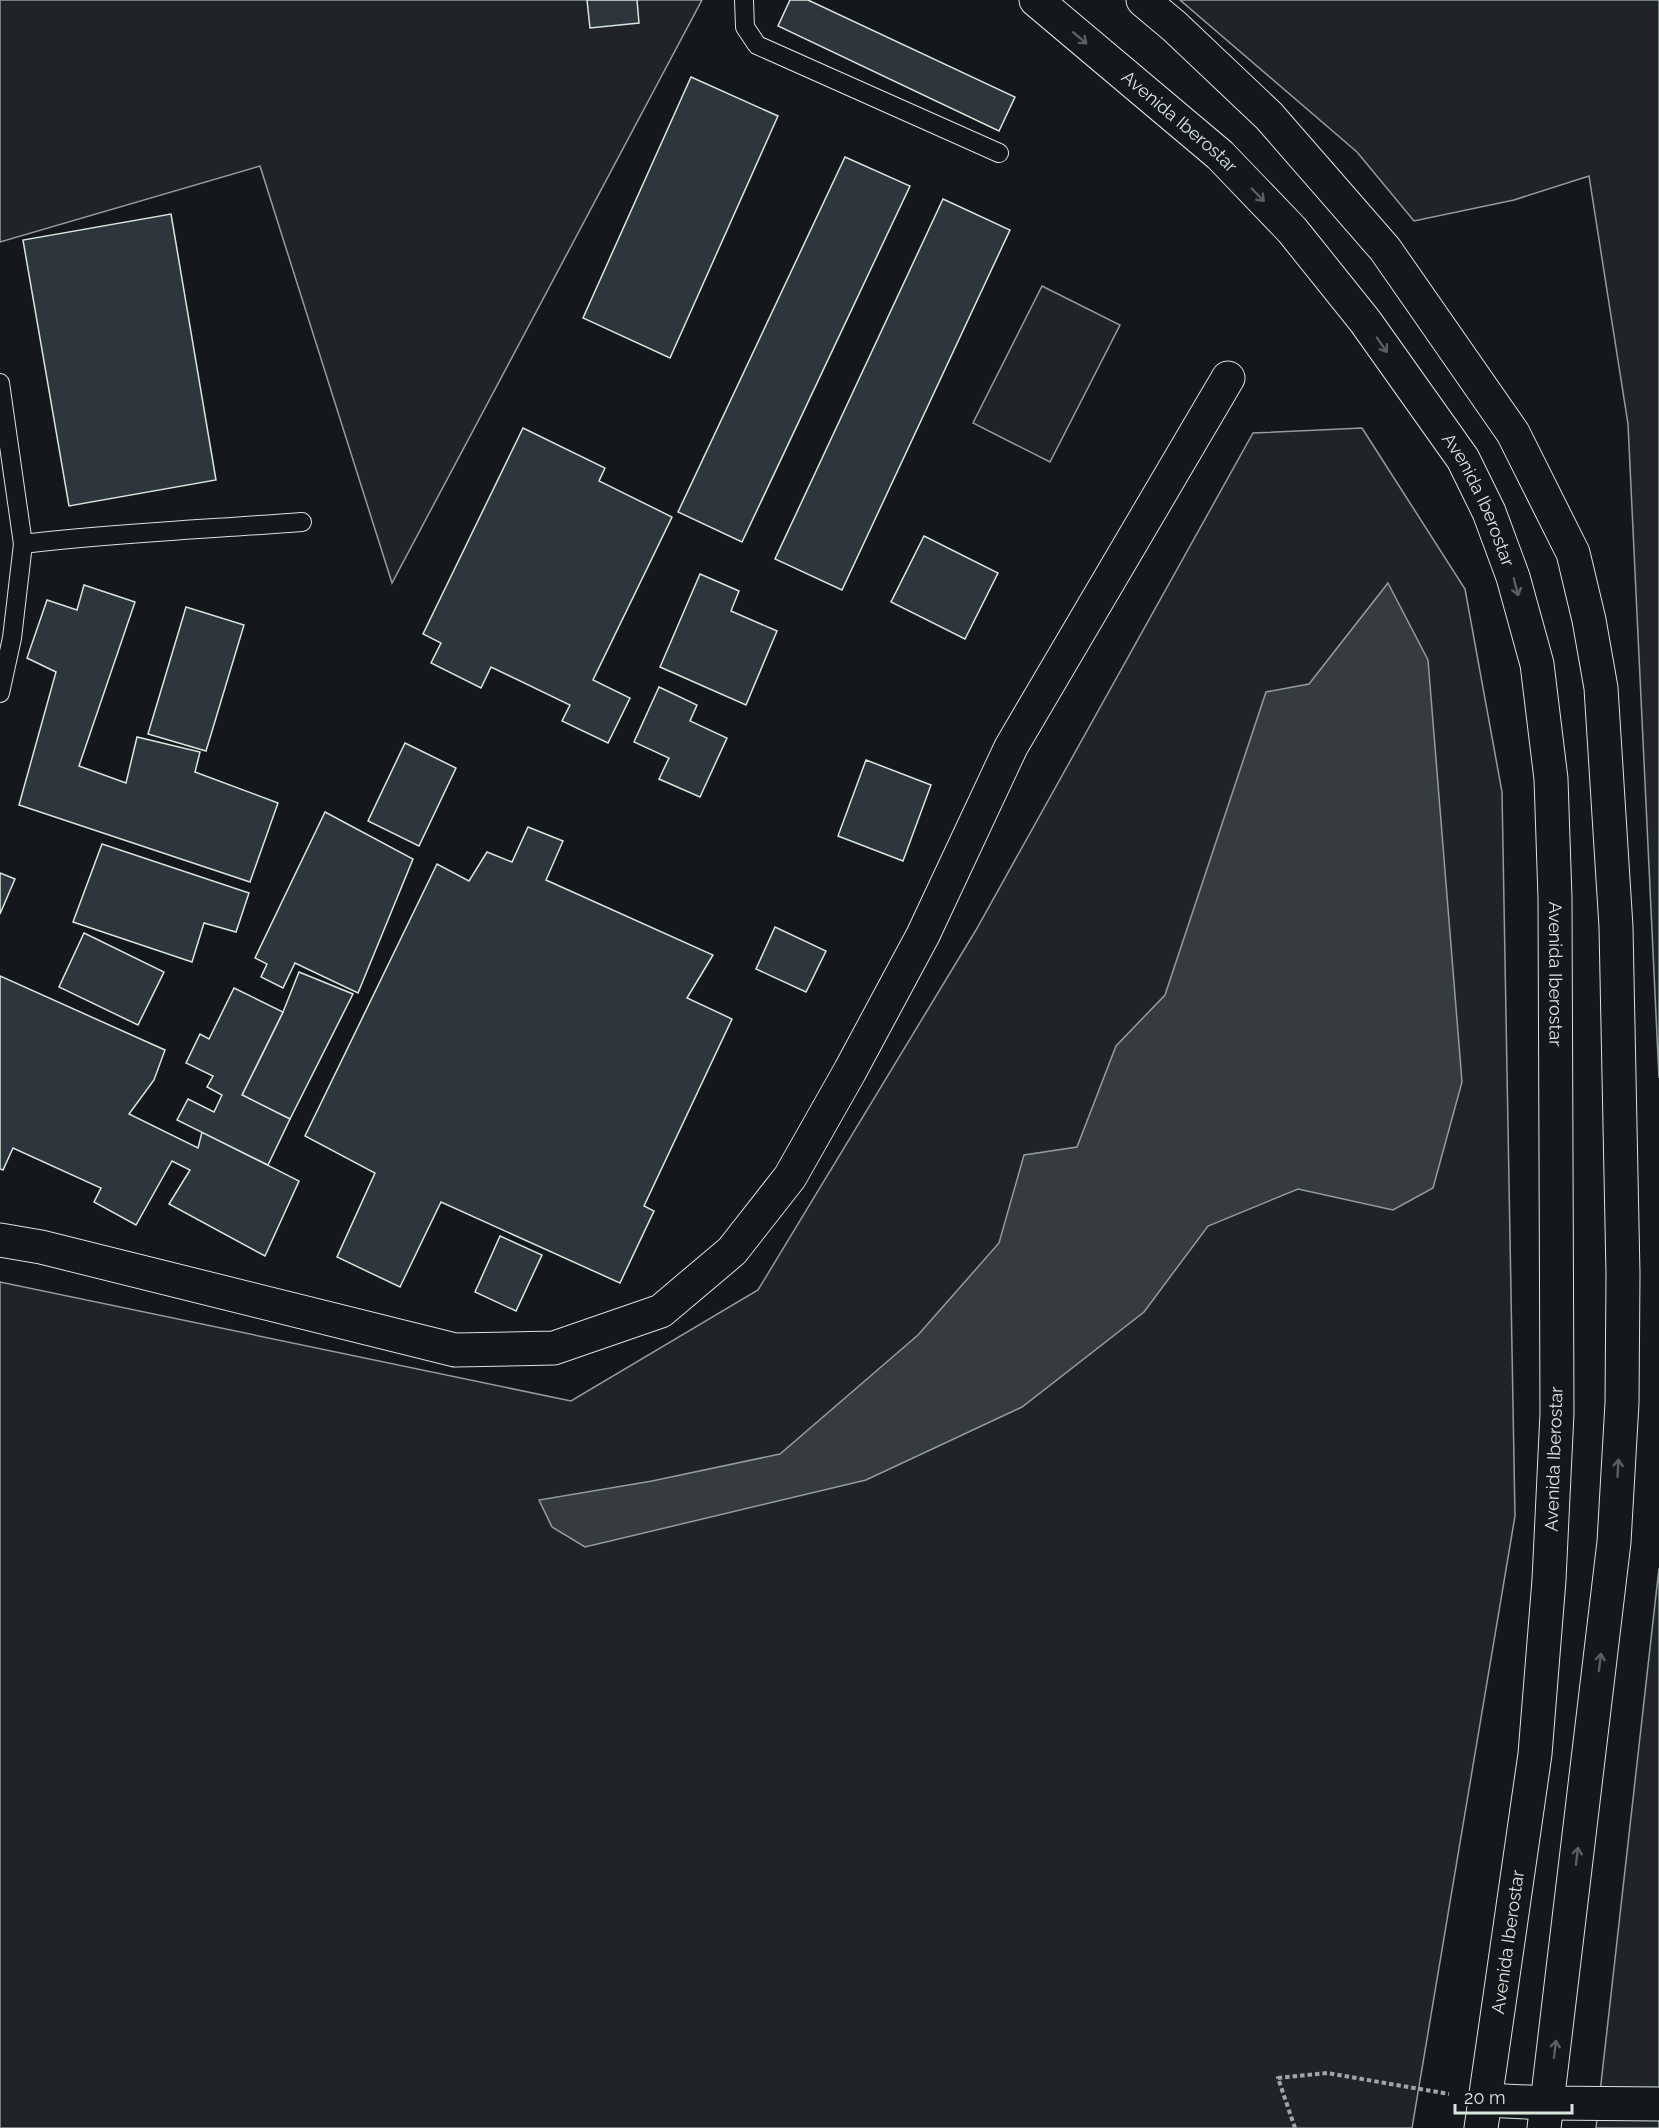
<svg xmlns="http://www.w3.org/2000/svg" width="1659" height="2128" font-family="Raleway,sans-serif">
<style>
.green{fill:#202428;stroke:#939e99;stroke-width:1.5}
.water{fill:#363b3e;stroke:#939e99;stroke-width:1.5}
.building{fill:#2c363c;stroke:#d8e6dc;stroke-width:1.5}
.lines{fill:none;stroke-linecap:round;stroke-linejoin:round}
.lane-casing{stroke:#d8e6dc;stroke-width:20}
.street-casing{stroke:#d8e6dc;stroke-width:35}
.secondary-casing{stroke:#d8e6dc;stroke-width:35}
.path{stroke:#9da8a2;stroke-width:4;stroke-dasharray:4.5 3;stroke-linecap:butt}
.lane{stroke:#14181c;stroke-width:18}
.street{stroke:#14181c;stroke-width:33}
.secondary{stroke:#14181c;stroke-width:33}
.oneway{stroke:#59605f}
.labels{text-anchor:middle;stroke-width:4.5;stroke-linejoin:round;paint-order:stroke}
.street-label{font-size:18px;fill:#d8e6dc;stroke:#14181c}
</style>
<rect width="100%" height="100%" fill="#14181c"/>
<g class="green">
<polygon points="0,0 702,0 392,583 260,166 0,242"/>
<polygon points="1180,0 1659,0 1659,1078 1628,424 1589,176 1514,200 1414,221 1357,152"/>
<polygon points="1042,286 1120,325 1050,462 973,423"/>
<polygon points="1362,428 1465,589 1502,792 1515,1516 1412,2128 0,2128 0,1282 571,1401 758,1290 976,930 1253,433"/>
<polygon points="1659,1568 1659,2128 1596,2128"/>
</g>
<polygon class="water" points="1388,583 1428,660 1462,1082 1433,1188 1393,1210 1298,1189 1208,1226 1144,1312 1022,1407 866,1480 585,1547 552,1527 539,1500 652,1481 780,1454 918,1335 999,1243 1024,1155 1077,1147 1116,1046 1165,995 1266,692 1309,684"/>
<g class="building">
<polygon points="587,0 637,0 639,23 590,28"/>
<polygon points="790,0 808,0 1015,97 999,131 778,26"/>
<polygon points="691,77 778,116 670,358 583,318"/>
<polygon points="845,157 910,186 742,542 678,512"/>
<polygon points="943,199 1010,230 842,590 775,559"/>
<polygon points="171,214 216,480 69,506 23,240"/>
<polygon points="523,428 605,468 599,481 672,517 593,680 630,698 608,743 562,721 570,705 491,667 481,688 431,663 441,643 423,634"/>
<polygon points="924,536 998,573 965,639 891,602"/>
<polygon points="700,574 739,591 731,611 777,631 746,705 660,667"/>
<polygon points="84,585 135,602 79,766 126,783 137,737 200,752 195,772 278,803 250,882 19,805 56,672 27,658 47,600 77,610"/>
<polygon points="186,607 244,625 206,751 148,734"/>
<polygon points="659,687 697,705 690,721 727,738 700,797 659,779 669,758 634,742"/>
<polygon points="405,743 456,768 419,846 368,821"/>
<polygon points="866,760 931,785 903,861 838,836"/>
<polygon points="325,812 413,859 358,993 295,963 283,988 261,977 267,964 255,958"/>
<polygon points="528,827 563,841 546,880 713,955 687,998 732,1019 644,1206 654,1211 620,1283 441,1202 400,1287 337,1257 375,1173 305,1136 437,864 469,881 487,852 512,862"/>
<polygon points="102,844 249,893 236,932 204,923 192,962 73,922"/>
<polygon points="0,873 15,879 0,914"/>
<polygon points="775,927 826,951 806,992 756,969"/>
<polygon points="84,933 164,972 138,1025 59,987"/>
<polygon points="299,972 353,994 290,1119 242,1095 283,1012"/>
<polygon points="0,976 165,1050 154,1080 129,1114 198,1148 202,1132 299,1181 265,1256 169,1204 190,1170 172,1161 136,1225 94,1202 101,1188 13,1148 3,1170 0,1169"/>
<polygon points="234,988 283,1012 242,1095 290,1119 268,1165 177,1120 188,1099 214,1112 222,1095 207,1087 213,1076 186,1063 200,1034 209,1039"/>
<polygon points="500,1236 542,1255 516,1311 475,1292"/>
</g>
<g class="lines">
<defs>
<g id="lane">
<polyline points="744,0 745,27 757,45 999,153"/>
<polyline points="0,383 23,544"/>
<path d="M0 693 12 638 23 544C115 533 209 529 302 522"/>
</g>
<g id="street">
<polyline points="0,1240 41,1247 455,1350 554,1348 661,1311 732,1251 790,1177 850,1071 923,935 1011,747 1228,378"/>
<polyline points="1485,2100 1548,2103 1659,2104"/>
</g>
<g id="secondary">
<path id="s1" d="M1036 0 1220 155 1292 230 1365 321 1463 459 1489 512 1513 577 1537 664 1551 779 1555 898 1557 1413 1549 1580 1535 1754 1481 2128"/>
<polyline points="1143,0 1174,26 1269,116 1385,249 1513,433 1573,553 1589,620 1601,688 1616,927 1623,1274 1622,1403 1614,1542 1544,2128"/>
</g>
</defs>
<use href="#lane" class="lane-casing"/>
<use href="#street" class="street-casing"/>
<use href="#secondary" class="secondary-casing"/>
<polyline class="path" points="1295,2128 1278,2078 1327,2073 1449,2094"/>
<use href="#lane" class="lane"/>
<use href="#street" class="street"/>
<use href="#secondary" class="secondary"/>
</g>
<defs><path id="oneway-shaft" d="M-6 0H5M1.5-3L5.5 0L1.5 3" fill="none" stroke-width="1.6" stroke-linecap="round" stroke-linejoin="round" transform="scale(1.5)"/></defs>
<g class="oneway">
<use href="#oneway-shaft" transform="translate(1080 38) rotate(40)"/>
<use href="#oneway-shaft" transform="translate(1258 195) rotate(46)"/>
<use href="#oneway-shaft" transform="translate(1382 345) rotate(55)"/>
<use href="#oneway-shaft" transform="translate(1516 587) rotate(75)"/>
<use href="#oneway-shaft" transform="translate(1618 1468) rotate(-87)"/>
<use href="#oneway-shaft" transform="translate(1600 1662) rotate(-83)"/>
<use href="#oneway-shaft" transform="translate(1577 1856) rotate(-83)"/>
<use href="#oneway-shaft" transform="translate(1555 2049) rotate(-83)"/>
</g>
<g class="labels">
<g class="street-label">
<text dy="6" stroke="none"><textPath href="#s1" startOffset="188">Avenida Iberostar</textPath></text>
<text dy="6" stroke="none"><textPath href="#s1" startOffset="674">Avenida Iberostar</textPath></text>
<text dy="6" stroke="none"><textPath href="#s1" startOffset="1160">Avenida Iberostar</textPath></text>
<text transform="translate(1554 1459) rotate(-88)" y="6">Avenida Iberostar</text>
<text transform="translate(1508 1942) rotate(-82)" y="6">Avenida Iberostar</text>
</g>
</g>
<path d="M1455 2104v9h117v-9" fill="none" stroke="#d8e6dc" stroke-width="3"/>
<text x="1464" y="2104" font-size="18" fill="#d8e6dc" stroke="#14181c" stroke-width="4.5" paint-order="stroke">20 m</text>
</svg>
